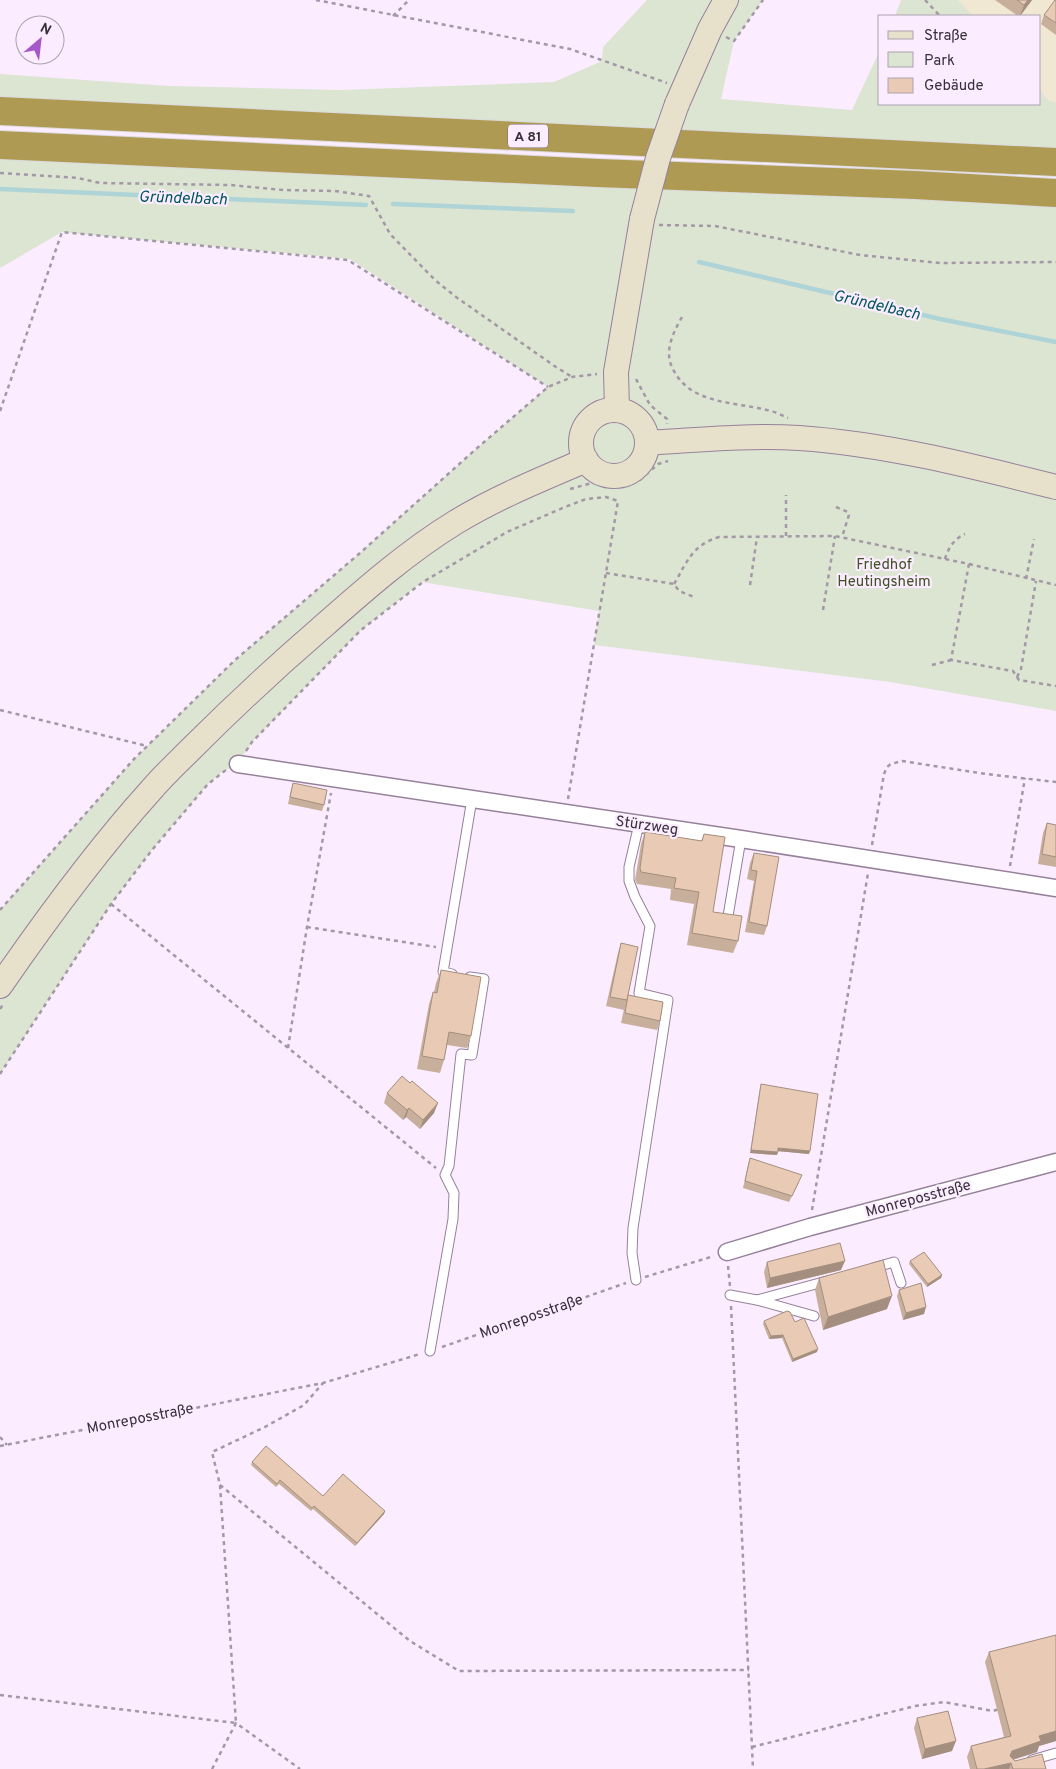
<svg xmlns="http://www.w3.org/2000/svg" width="1056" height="1769" font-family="Overpass,sans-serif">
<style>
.commercial{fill:#f1e8d3}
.green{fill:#dce4d2}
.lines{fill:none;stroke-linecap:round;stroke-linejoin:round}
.stream{stroke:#aed4d7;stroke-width:4.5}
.service-casing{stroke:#96819b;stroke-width:11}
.minor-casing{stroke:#96819b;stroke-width:19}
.secondary-casing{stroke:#96819b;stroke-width:26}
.motorway-casing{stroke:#dbdadc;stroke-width:30}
.path{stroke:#a398a6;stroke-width:2.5;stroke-dasharray:4 4;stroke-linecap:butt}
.service{stroke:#fff;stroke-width:9}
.minor{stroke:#fff;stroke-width:16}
.secondary{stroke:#e7e1cb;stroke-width:24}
.motorway{stroke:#af9a53;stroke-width:28}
.secondary-bridge-casing{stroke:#96819b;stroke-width:26;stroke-linecap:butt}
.secondary-bridge{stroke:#e7e1cb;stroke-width:24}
.wall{fill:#c8af9c}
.shaded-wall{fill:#a38e7f}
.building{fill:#e9cbb5;stroke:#a38e7f}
.labels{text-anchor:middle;stroke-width:4.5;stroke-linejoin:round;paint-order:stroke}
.shield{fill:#fbedff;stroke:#726875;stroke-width:1}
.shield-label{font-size:14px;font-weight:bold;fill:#382f3a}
.park-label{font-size:15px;fill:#415225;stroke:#fbedff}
.street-label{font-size:15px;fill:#382f3a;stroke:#fbedff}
.water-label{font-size:16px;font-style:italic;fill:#00565c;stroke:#fbedff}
</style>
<rect width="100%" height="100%" fill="#fbedff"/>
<polygon class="commercial" points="958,0 1056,0 1056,102 1049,101 1040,90 1040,16 973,16"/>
<g class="green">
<polygon points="647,0 763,0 734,41 721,99 852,110 880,50 880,104 1040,104 1040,90 1049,101 1056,102 1056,162 0,111 0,74 169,86 341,90 554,82 602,61 603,47"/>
<polygon points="901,0 958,0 973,16 895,16"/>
<polygon points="0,145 1056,193 1056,711 890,682 594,645 599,611 422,582 361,630 252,742 238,764 222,772 208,784 152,850 111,904 0,1074 0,910 134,759 235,660 360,553 476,449 548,387 350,259 62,232 0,268"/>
</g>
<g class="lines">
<g class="stream">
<polyline points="0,189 366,205"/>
<polyline points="393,204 573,211"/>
<polyline points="699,262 940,319 1056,342"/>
</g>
<defs>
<g id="service">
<polyline points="728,916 741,839"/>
<polyline points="452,974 443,972 472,799"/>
<polyline points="873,1268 894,1262 901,1283"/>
<polyline points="636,1280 632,1253 633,1228 668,1000 639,993 650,926 635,897 629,881 629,867 639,824"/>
<polyline points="730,1295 757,1300 827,1281"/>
<polyline points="757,1300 814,1316"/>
<polyline points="430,1351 453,1219 454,1193 445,1175 449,1166 461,1054 472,1055 484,979 470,977"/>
<polyline points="1032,1760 1056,1753"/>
</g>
<g id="minor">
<polyline points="238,764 741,839 1056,888"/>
<polyline points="727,1252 810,1227 1056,1162"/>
</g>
<g id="secondary">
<polyline points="677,104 710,29 726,0"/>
<polyline points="617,410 616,372 642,219"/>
<circle cx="614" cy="443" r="33"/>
<path d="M647 443C697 440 749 435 799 438 886 444 972 466 1056 487"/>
<path d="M0 986C47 918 96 851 152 789 164 775 178 762 191 749 233 707 276 667 320 629 363 591 407 552 456 522 497 497 542 479 586 460"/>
</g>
<g id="motorway">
<polyline points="0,111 1056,162"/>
<polyline points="0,145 598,173 915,185 1056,193"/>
</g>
</defs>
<use href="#service" class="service-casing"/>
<use href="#minor" class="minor-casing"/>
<use href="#secondary" class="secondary-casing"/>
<use href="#motorway" class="motorway-casing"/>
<g class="path">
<polyline points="316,0 570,49 667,83"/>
<polyline points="925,0 940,16"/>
<polyline points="393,16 409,0"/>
<polyline points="726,37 734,41 763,0"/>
<polyline points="0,173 78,178 100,183 230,185 283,190 335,191 369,196 390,234 435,280 456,297 556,367 572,377"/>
<polyline points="659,225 715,226 860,255 940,263 1056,262"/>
<path d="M682 317C677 326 672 335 670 345 668 354 669 363 674 371 691 404 735 402 767 410 774 411 781 415 788 418"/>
<polyline points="636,379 650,405 667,419 667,424"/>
<polyline points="0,411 62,232 348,260 548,387"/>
<polyline points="570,489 592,483 628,486 640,480 658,464 668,461"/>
<polyline points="836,507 848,512 849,515 842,537"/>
<polyline points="786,536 786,495"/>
<path d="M945 559C948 548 955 538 965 534"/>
<polyline points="969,564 1056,585"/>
<polyline points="606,573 674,584 679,591 694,597"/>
<polyline points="1026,579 1034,539"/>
<path d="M674 584C687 562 692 545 719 537L835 536 969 564 951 660 1013 671 1019 680 1056 686"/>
<polyline points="750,585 757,537"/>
<polyline points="823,610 835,536"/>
<polyline points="932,665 951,660"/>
<polyline points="1017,677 1021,669 1036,581"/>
<polyline points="0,710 147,746"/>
<polyline points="246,751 252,742 361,630 423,582 507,532 565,507 586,499 606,497 618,501 568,799"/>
<polyline points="872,845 884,774 887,767 891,764 902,761 986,774 1056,782"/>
<polyline points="1010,866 1025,778"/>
<polyline points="111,904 436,1168"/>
<polyline points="0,910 134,759 235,660 360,553 476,449 548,387 572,377 597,374"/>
<polyline points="307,927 436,947"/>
<polyline points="0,1009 4,1003"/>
<polyline points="288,1048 307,927 331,793"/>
<polyline points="0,1074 111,904 152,850 208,784 226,770"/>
<polyline points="812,1210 868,873"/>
<polyline points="728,1266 730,1286"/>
<polyline points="645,1277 714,1256"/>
<polyline points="731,1306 753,1769"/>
<polyline points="442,1347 626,1283"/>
<polyline points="0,1437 7,1445"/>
<polyline points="0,1446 323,1383 420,1354"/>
<polyline points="220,1485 410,1641 459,1671 749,1670"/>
<polyline points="0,1695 236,1723 220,1485 212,1452 265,1427 304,1405 323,1383"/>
<polyline points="752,1747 915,1706 944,1702 993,1711 999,1709"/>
<polyline points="212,1769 236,1723 300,1769"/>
</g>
<use href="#service" class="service"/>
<use href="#minor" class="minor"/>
<use href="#secondary" class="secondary"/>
<use href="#motorway" class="motorway"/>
<defs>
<polyline id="secondary-bridge" points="642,219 658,158 677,104"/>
</defs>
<use href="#secondary-bridge" class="secondary-bridge-casing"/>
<use href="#secondary-bridge" class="secondary-bridge"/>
</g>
<g class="wall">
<polygon points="995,0 1032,0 1020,16 1018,16"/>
<polygon points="1056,0 1056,35 1041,24 1044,15"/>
<polygon points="293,783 324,805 322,811 288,804 291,790"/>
<polygon points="1047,823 1056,825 1056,867 1038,864 1043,833"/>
<polygon points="645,832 701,841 704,834 713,912 738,941 733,953 687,945 694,904 670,900 671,889 637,884 635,880 641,844"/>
<polygon points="754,853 767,926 764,935 745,932 754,881 747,879 750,863"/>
<polygon points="621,943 628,996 660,1021 657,1030 621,1023 624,1009 624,1010 606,1006 618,953"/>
<polygon points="441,970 471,1036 467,1048 447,1045 444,1060 440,1073 417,1069 429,1004 433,992 434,992 436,983"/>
<polygon points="761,1084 809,1154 778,1151 777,1155 750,1153 760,1088"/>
<polygon points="387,1093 434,1113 420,1129 406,1117 403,1120 384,1103"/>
<polygon points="750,1158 799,1182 789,1202 743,1188 748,1165"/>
<polygon points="910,1261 942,1275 941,1278 927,1287 909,1264"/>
<polygon points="767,1262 841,1270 767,1288 764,1272"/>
<polygon points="819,1278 887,1309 823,1330 815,1290"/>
<polygon points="899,1290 924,1314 903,1320 897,1296"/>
<polygon points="764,1321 795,1322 817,1352 792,1362 782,1338 769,1339 763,1324"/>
<polygon points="252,1462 323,1496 385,1511 384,1514 355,1546 313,1509 311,1511 279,1484 276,1487 251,1465"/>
<polygon points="1056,1635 1056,1741 1039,1746 1037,1752 1013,1760 1015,1761 1046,1769 970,1769 967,1757 971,1746 1004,1737 985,1662 989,1652"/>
<polygon points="917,1718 952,1751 922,1759 914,1728"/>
</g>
<g class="shaded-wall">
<polygon points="1028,0 1032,0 1020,16 1024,5"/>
<polygon points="438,1103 434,1113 420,1129 423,1120"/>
<polygon points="409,1108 406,1117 403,1120 407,1110"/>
<polygon points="778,1148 810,1151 809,1154 777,1151"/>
<polygon points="751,1150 778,1152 777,1155 750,1153"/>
<polygon points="845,1261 841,1270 767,1288 770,1278"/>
<polygon points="942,1275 941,1278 927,1287 928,1284"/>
<polygon points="892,1296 887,1309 823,1330 828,1317"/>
<polygon points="926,1307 924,1314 903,1320 906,1313"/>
<polygon points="783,1335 782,1338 769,1339 771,1336"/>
<polygon points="818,1349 817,1352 792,1362 793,1359"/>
<polygon points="385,1511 384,1514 355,1546 357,1543"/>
<polygon points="1056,1731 1056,1741 1039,1746 1037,1752 1008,1761 1012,1751 1039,1736"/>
<polygon points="956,1741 952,1751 922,1759 925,1749"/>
<polygon points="1011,1763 1009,1769 984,1769"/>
</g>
<g class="building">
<polygon points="1017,0 1028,0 1024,5"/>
<polygon points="1055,0 1056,0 1056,23 1044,15"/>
<polygon points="293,783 327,790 324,805 290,797"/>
<polygon points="1047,823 1056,825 1056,857 1042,854"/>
<polygon points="645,832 702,841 704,834 725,837 713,912 742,916 738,941 692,933 699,892 674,888 676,878 641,872 640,868"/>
<polygon points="754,853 779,857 767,926 749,922 757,871 751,870"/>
<polygon points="621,943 638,947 627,1000 610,997"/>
<polygon points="441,970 481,977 471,1036 449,1032 444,1060 422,1056 433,992 437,993"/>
<polygon points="628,995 663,1002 660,1021 625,1013"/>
<polygon points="402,1076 410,1083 412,1081 438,1103 423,1120 409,1108 407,1110 387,1093"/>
<polygon points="761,1084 818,1094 810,1151 778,1148 778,1152 751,1150"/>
<polygon points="750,1158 802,1175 792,1196 745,1181"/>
<polygon points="840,1243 845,1261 770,1278 767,1262"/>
<polygon points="924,1252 942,1275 928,1284 910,1261"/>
<polygon points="883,1260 892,1296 828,1317 819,1278"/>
<polygon points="921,1283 926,1307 906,1313 899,1290"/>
<polygon points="787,1311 790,1312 795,1322 804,1318 818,1349 793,1359 783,1335 771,1336 764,1321"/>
<polygon points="266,1446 323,1496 343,1474 385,1511 357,1543 314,1506 312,1508 280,1480 277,1484 252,1462"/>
<polygon points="1056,1635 1056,1731 1039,1736 1041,1741 1012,1751 1010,1756 1015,1761 1042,1754 1046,1769 1013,1769 1011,1763 984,1769 977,1769 971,1746 1011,1736 989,1652"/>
<polygon points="948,1711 956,1741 925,1749 917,1718"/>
</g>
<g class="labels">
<rect class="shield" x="508" y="124.5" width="40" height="23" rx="4"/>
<g class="shield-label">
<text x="528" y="141">A 81</text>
</g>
<g class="park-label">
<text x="884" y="569">Friedhof<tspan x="884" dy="17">Heutingsheim</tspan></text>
</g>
<g class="street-label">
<text transform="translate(647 825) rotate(8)" y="5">Stürzweg</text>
<text transform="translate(918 1198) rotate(-15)" y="5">Monreposstraße</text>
<text transform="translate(531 1316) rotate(-19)" y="5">Monreposstraße</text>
<text transform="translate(140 1418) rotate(-11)" y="5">Monreposstraße</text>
</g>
<g class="water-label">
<text transform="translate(183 197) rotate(2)" y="6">Gründelbach</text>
<text transform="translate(877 304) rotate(13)" y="6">Gründelbach</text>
</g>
</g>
<rect x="878" y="15" width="162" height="90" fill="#fbedff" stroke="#ada1b0"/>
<rect x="888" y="31" width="25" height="8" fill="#e7e1cb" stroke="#ada1b0"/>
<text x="924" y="40" font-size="15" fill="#382f3a">Straße</text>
<rect x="888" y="52" width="25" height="15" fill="#dce4d2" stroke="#ada1b0"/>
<text x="924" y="65" font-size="15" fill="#382f3a">Park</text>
<rect x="888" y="78" width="25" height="15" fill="#e9cbb5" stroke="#ada1b0"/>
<text x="924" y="90" font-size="15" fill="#382f3a">Gebäude</text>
<g transform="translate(40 40) rotate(28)"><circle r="24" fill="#fbedff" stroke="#ada1b0"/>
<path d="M0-4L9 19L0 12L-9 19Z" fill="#a658c9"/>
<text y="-8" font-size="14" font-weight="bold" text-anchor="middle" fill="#382f3a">N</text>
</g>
</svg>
